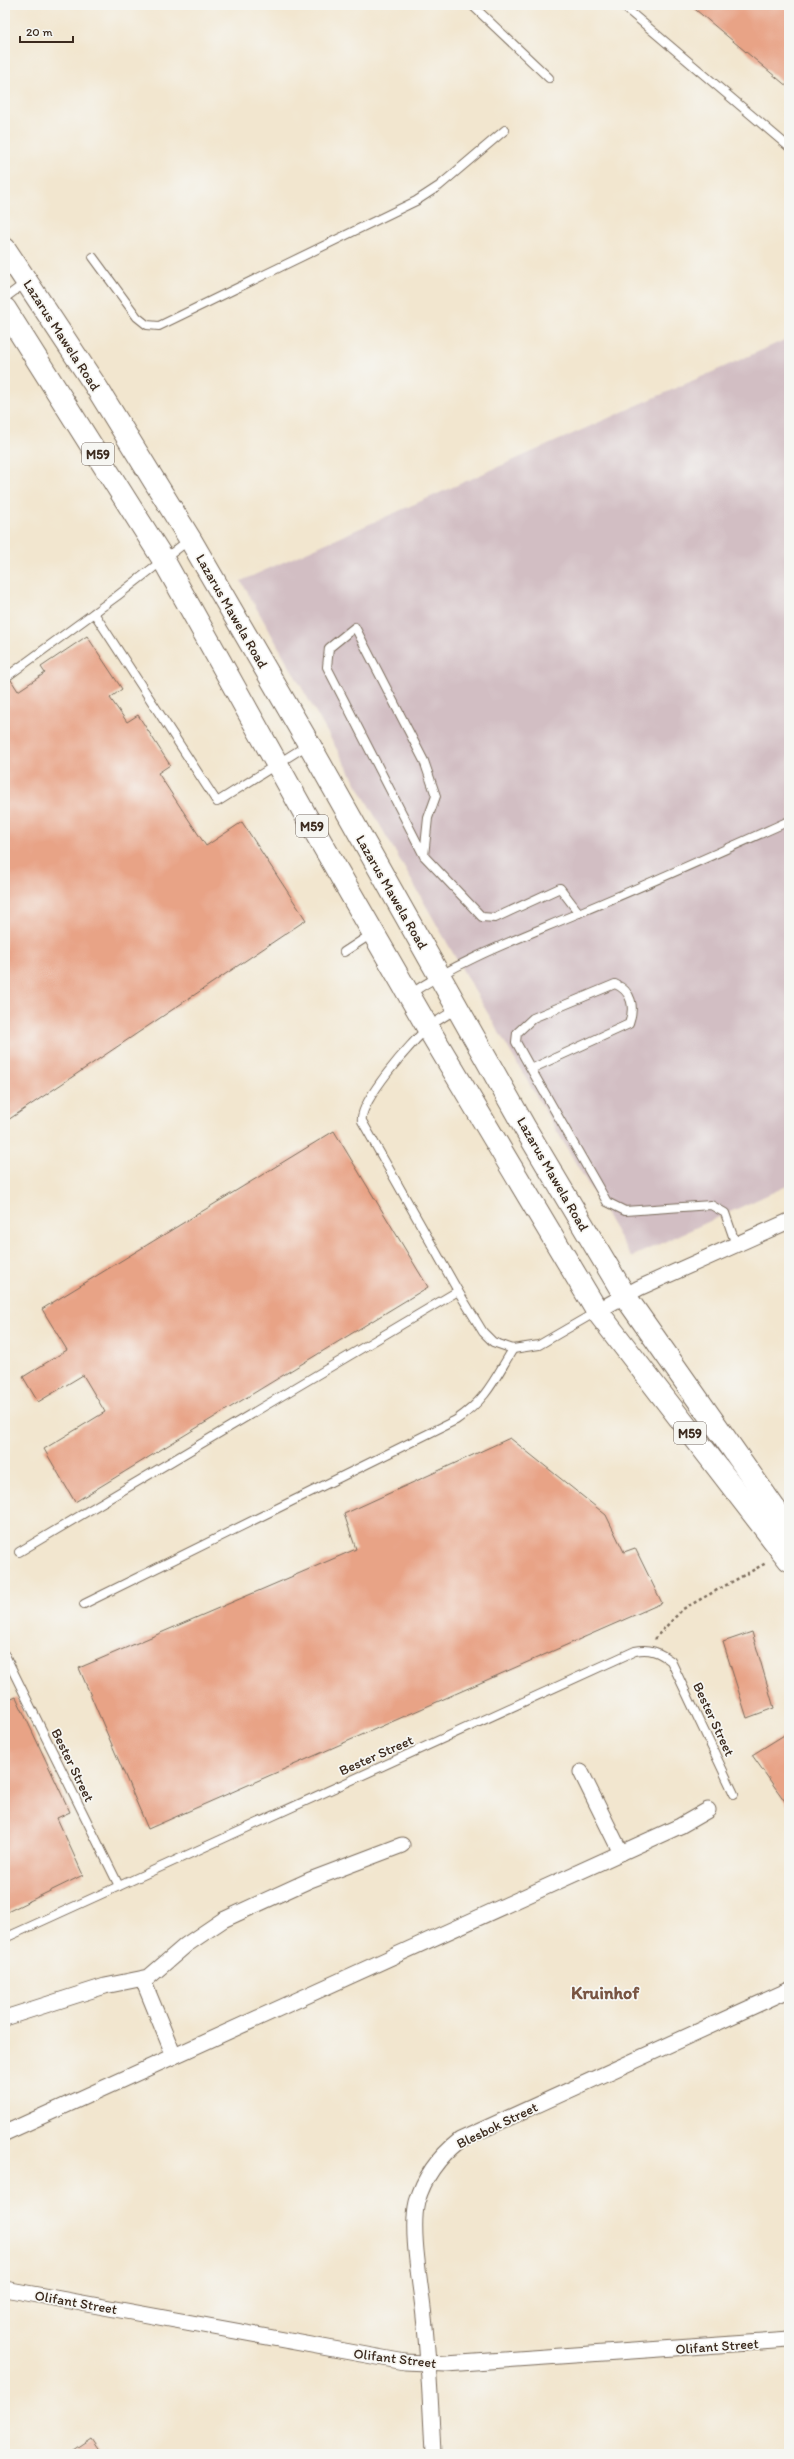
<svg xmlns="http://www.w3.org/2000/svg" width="794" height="2459" font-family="Itim,sans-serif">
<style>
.industrial{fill:#d2bec3}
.building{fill:#e8a386}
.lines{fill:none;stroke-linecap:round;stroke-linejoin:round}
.service-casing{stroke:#7b6c5c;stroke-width:10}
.minor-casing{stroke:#7b6c5c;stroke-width:17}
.primary-casing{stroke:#7b6c5c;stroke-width:24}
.path{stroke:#7b6c5c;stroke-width:2.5;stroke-dasharray:3 3;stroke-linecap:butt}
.service{stroke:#fff;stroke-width:8}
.minor{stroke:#fff;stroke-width:15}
.primary{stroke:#fff;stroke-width:22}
.labels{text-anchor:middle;stroke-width:3.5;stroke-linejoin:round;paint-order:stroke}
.shield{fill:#f6f6f2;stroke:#73675e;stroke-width:1}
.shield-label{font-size:13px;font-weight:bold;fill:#3b2a1e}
.street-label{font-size:14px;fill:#3b2a1e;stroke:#f6f6f2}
.district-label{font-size:18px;font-weight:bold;fill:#785442;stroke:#f6f6f2}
</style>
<rect width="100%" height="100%" fill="#f6f6f2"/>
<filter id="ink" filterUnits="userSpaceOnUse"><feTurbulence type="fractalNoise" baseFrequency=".025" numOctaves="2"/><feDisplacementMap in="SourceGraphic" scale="8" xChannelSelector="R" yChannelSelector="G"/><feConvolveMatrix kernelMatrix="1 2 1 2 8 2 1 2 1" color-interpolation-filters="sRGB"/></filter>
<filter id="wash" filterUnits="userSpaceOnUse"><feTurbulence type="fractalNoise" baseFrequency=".012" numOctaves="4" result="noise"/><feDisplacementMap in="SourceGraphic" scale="16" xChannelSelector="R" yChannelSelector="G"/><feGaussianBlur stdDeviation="0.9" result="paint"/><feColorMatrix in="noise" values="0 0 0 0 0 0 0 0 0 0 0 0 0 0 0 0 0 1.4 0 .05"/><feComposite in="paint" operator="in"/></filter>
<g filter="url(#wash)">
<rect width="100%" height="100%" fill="#f2e6cf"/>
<polygon class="industrial" points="789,338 789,1185 631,1257 470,983 241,581"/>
<g id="blocks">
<g class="building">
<polygon points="690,5 789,5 789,88"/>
<polygon points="87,636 122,689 110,698 127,722 138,715 170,765 158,773 206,846 242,822 306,920 5,1122 5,683 11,680 18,691 45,673 41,667"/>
<polygon points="334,1131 428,1287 75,1502 44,1449 105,1412 83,1375 38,1402 23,1377 67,1350 42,1309"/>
<polygon points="510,1438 606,1515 624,1552 635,1548 662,1603 148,1829 79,1668 356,1549 344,1514"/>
<polygon points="752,1632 774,1708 747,1718 723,1642"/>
<polygon points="16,1697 70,1812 57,1818 83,1875 5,1913 5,1702"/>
<polygon points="789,1732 789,1807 752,1755"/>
<polygon points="91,2438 102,2454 67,2454"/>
</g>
</g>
</g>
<g filter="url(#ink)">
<use href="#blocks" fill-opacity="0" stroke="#7b6c5c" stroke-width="1"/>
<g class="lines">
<defs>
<g id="service">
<polyline points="472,5 549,78"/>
<polyline points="622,5 789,147"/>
<polyline points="93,257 137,317 147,325 159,326 416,201 439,186 505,130"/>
<polyline points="5,298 25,283"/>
<polyline points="94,613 217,802 309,744"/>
<polyline points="5,678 117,596 190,539"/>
<polyline points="424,856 428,818 436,796 424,761 355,627 329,648 327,667 424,856 482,917 495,918 560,888 579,913"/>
<polyline points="344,952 373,933"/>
<path d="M410 994C463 958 523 937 581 912 651 883 720 852 789 821"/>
<path d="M457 1009C447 1015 437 1020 428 1028 413 1040 358 1103 362 1121L458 1291 483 1332 493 1342 513 1349 539 1345 596 1312"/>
<path d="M531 1069 629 1024C635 1007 632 991 615 984L533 1018 517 1033 516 1042 531 1069 607 1202 625 1211 711 1205 725 1213 736 1245"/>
<polyline points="19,1552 458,1291"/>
<path d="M84 1604 456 1420C487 1399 494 1380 513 1349"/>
<polyline points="5,1655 119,1886"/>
<path d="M5 1938 635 1651C650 1648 659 1652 671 1661L734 1794"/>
</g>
<g id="minor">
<polyline points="597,1311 639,1288 789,1221"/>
<polyline points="581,1772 621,1853"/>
<polyline points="143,1980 174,2056"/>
<polyline points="5,2018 105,1986 149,1977 186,1945 223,1920 310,1880 402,1845"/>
<polyline points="5,2133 680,1826 708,1810"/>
<polyline points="5,2289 405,2362 446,2364 789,2340"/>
<path d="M433 2454C431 2408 429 2363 424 2317 421 2286 410 2231 417 2202 424 2177 440 2156 460 2140L789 1990"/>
</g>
<g id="primary">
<polyline points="5,249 97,388 190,539 309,744 525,1128 625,1296 789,1529"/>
<polyline points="5,309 163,559 306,816 428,1028 597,1311 789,1560"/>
</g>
</defs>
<use href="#service" class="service-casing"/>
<use href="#minor" class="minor-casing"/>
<use href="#primary" class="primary-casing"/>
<polyline class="path" points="654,1639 683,1609 766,1563"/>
<use href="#service" class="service"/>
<use href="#minor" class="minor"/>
<use href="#primary" class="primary"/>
</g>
</g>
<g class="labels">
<g class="shield">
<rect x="82" y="443" width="32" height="22" rx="3"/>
<rect x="296" y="815" width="32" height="22" rx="3"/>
<rect x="674" y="1422" width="32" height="22" rx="3"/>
</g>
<g class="shield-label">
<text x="98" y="459">M59</text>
<text x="312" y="831">M59</text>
<text x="690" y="1438">M59</text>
</g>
<g class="street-label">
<text transform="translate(62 335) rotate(57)" y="5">Lazarus Mawela Road</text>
<text transform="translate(232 611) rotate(60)" y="5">Lazarus Mawela Road</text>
<text transform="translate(392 892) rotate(60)" y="5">Lazarus Mawela Road</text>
<text transform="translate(553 1174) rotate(60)" y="5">Lazarus Mawela Road</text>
<text transform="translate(714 1719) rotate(65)" y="5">Bester Street</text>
<text transform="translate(376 1755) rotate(-24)" y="5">Bester Street</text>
<text transform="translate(73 1765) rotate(64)" y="5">Bester Street</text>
<text transform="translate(497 2125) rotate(-26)" y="5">Blesbok Street</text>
<text transform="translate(76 2302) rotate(10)" y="5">Olifant Street</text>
<text transform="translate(717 2346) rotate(-4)" y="5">Olifant Street</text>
<text transform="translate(395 2358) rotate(7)" y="5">Olifant Street</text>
</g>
<g class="district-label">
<text x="605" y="1999">Kruinhof</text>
</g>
</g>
<rect width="794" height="2459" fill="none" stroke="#f6f6f2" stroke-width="20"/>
<path d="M20 36v6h53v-6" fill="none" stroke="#3b2a1e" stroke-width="2"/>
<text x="26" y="36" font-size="12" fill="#3b2a1e" stroke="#f6f6f2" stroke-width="3" paint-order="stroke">20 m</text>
</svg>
